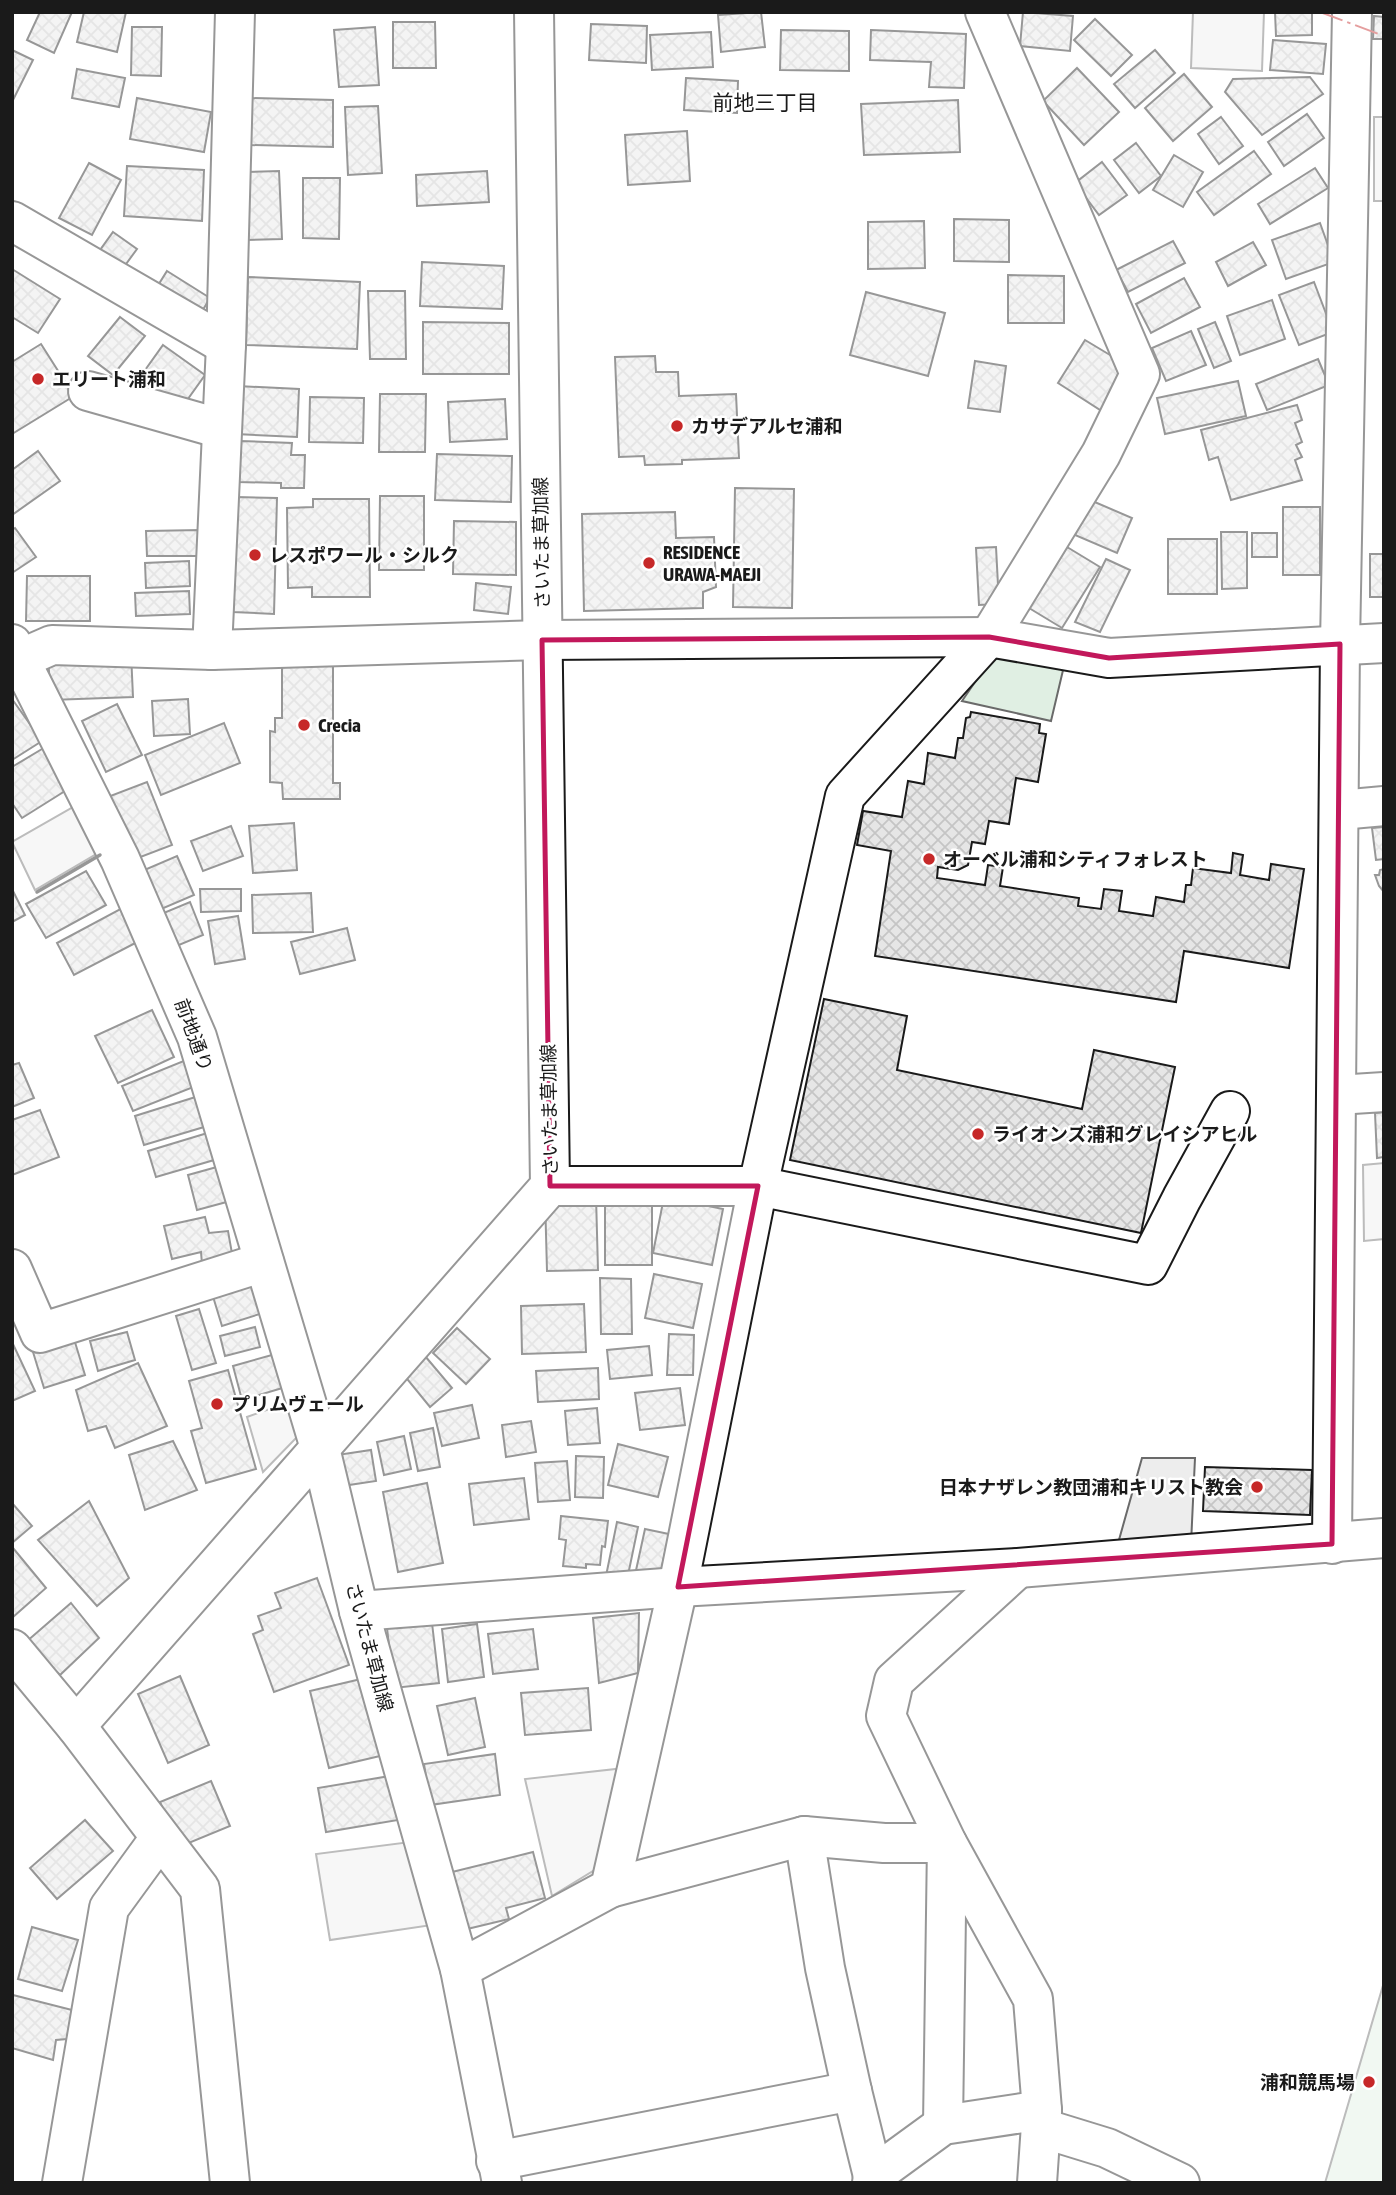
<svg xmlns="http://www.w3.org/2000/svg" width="1396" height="2195" font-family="'Asap Condensed','Noto Sans JP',sans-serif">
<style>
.green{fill:#e0efe3;stroke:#6a6a6a;stroke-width:2}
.parking{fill:#ededed;stroke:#6a6a6a;stroke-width:2}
.building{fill:url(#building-cross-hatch);stroke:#1a1a1a;stroke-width:2}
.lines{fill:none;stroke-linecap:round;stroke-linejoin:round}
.minor-casing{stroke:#1a1a1a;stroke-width:42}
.major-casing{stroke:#1a1a1a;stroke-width:42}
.minor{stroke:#fff;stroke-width:38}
.major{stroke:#fff;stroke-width:38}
.wall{stroke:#1a1a1a;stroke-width:3.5}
.power{stroke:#c62828;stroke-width:2;stroke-dasharray:24 5 3.5 5;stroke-linecap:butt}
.marked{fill:none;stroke:#c2185b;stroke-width:5;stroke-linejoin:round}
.poi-dot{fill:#c62828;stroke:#fff;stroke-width:2.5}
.labels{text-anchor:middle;stroke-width:5;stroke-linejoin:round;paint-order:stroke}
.poi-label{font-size:19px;font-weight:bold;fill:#1a1a1a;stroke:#fff;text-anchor:start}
.street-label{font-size:19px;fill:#1a1a1a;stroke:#fff}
.neighbourhood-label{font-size:21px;fill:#1a1a1a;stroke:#fff}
</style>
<defs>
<pattern id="building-cross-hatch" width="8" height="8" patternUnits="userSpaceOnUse" patternTransform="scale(1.75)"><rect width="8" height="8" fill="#e6e6e6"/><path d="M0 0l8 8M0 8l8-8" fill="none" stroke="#c5c5c5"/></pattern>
</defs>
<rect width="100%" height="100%" fill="#fff"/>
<g class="green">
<polygon points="997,650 1064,666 1051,721 962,701"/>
<polygon points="1384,1982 1384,2183 1325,2183"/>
</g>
<g class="parking">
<polygon points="1193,12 1264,12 1262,71 1191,68"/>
<rect x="1374" y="117" width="10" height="84"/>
<polygon points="82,802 103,850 35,890 12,842"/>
<polygon points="1384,1163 1384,1239 1364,1241 1363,1165"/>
<polygon points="292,1401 300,1434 263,1472 247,1417"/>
<polygon points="1142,1458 1195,1458 1191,1544 1117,1547"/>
<polygon points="625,1768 601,1866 552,1896 525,1779"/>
<polygon points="410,1842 432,1925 330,1940 316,1854"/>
</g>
<g class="building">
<polygon points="40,12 72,12 54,53 27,40"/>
<polygon points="84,12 126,12 117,52 77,42"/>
<polygon points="761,12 765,47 721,52 718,15"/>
<polygon points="1023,12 1073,16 1070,51 1020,46"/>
<polygon points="1275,12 1312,12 1312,35 1276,36"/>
<polygon points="1374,16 1384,17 1384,39 1373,39"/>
<polygon points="1095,19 1132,55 1111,76 1074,40"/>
<polygon points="393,22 435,22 436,68 393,68"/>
<polygon points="591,24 647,26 646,63 589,60"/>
<polygon points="132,27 162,27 161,76 131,75"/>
<polygon points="375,27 379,85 339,87 334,30"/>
<polygon points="781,30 849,31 849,71 780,70"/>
<polygon points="871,30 966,34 964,88 929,87 931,62 870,60"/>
<polygon points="711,32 713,67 652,70 650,35"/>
<polygon points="1273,40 1326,44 1323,74 1270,70"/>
<polygon points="12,50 33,60 12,102"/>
<polygon points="1155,50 1175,73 1135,108 1114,84"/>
<polygon points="1077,68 1119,112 1084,145 1043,101"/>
<polygon points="77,69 125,78 119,107 72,98"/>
<polygon points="1184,74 1212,107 1173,141 1145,108"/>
<polygon points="1310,77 1323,94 1262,135 1225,92 1233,79"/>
<polygon points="686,78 738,81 737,113 684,110"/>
<polygon points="137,98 211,112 204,152 130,139"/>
<polygon points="249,98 333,100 333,147 249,145"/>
<polygon points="958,100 960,152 864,155 861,104"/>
<polygon points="378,106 382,173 348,175 345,107"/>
<polygon points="1307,114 1324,138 1284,166 1268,142"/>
<polygon points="1221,117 1243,146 1219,164 1198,134"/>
<polygon points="687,131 690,181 628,185 625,135"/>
<polygon points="1136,143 1161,176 1139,193 1114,160"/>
<polygon points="1254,151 1271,174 1214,215 1197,192"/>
<polygon points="1174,155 1203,172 1183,207 1153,190"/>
<polygon points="1102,162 1127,195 1099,215 1075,183"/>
<polygon points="89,163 121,180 92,235 59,218"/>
<polygon points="127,166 204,170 202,221 124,216"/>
<polygon points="1315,168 1328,188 1270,224 1258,204"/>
<polygon points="279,171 282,239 247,240 244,172"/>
<polygon points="487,171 489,202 417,206 416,175"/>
<polygon points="303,178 340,178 339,239 303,238"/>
<polygon points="954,219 1009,220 1009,262 954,261"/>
<polygon points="924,221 925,268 868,269 868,222"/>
<polygon points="1320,223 1334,262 1286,279 1272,240"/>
<polygon points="113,232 137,249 118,275 95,257"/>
<polygon points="1173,241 1185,263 1128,292 1116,270"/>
<polygon points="1253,242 1266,265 1228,286 1216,262"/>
<polygon points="422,262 504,266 502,309 420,306"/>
<polygon points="12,269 60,299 38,333 12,317"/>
<polygon points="167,271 210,298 195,323 152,295"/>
<polygon points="1008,275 1064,276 1064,323 1008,323"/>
<polygon points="248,277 360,282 357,349 246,345"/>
<polygon points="1184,278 1200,307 1151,333 1136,304"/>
<polygon points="1314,282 1333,332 1299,345 1279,295"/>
<polygon points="368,291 405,291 406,359 370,359"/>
<polygon points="866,292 945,313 928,376 850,355"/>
<polygon points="1272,300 1285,339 1240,355 1227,316"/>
<polygon points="120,317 145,336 113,375 88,356"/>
<polygon points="423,322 509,323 509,374 423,374"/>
<polygon points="1215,322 1231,361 1214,368 1198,329"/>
<polygon points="1191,331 1206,365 1166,381 1152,348"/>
<polygon points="1085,340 1135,370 1108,415 1058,383"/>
<polygon points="41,344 74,396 12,434 12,362"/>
<polygon points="163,345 205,375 180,410 138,380"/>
<polygon points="655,356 656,372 678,372 679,396 736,394 739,458 682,460 682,464 645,465 644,456 619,457 615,357"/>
<polygon points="1318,359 1329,385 1267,410 1256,384"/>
<polygon points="975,361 1006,366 1000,412 968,408"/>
<polygon points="1238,381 1246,416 1165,434 1157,398"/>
<polygon points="238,386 299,389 297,437 236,434"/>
<polygon points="380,394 426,394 425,452 379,452"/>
<polygon points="310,397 364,398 363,443 309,442"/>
<polygon points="505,399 507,439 450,442 448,402"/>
<polygon points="1297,405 1302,420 1295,423 1302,442 1296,445 1302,457 1295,460 1302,480 1231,500 1218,457 1209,460 1201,430"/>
<polygon points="240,441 292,443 291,455 305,455 304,488 281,488 281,483 239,482"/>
<polygon points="38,451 60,481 12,515 12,470"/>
<polygon points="437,454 512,456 511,502 435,500"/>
<polygon points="735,488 794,489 792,608 733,607"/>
<polygon points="380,496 424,496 424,570 379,570"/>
<polygon points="236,497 277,498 274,614 233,612"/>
<polygon points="313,499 369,499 370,597 312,597 312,587 288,588 287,508 313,507"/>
<polygon points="1090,500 1132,518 1117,553 1075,535"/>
<rect x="1283" y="507" width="37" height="68"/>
<polygon points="675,512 676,538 714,537 716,587 703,592 703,608 584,611 582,514"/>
<polygon points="454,521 516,522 516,575 453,574"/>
<polygon points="15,528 36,557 12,573 12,530"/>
<polygon points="200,530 200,556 147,556 146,531"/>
<polygon points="1221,532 1247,532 1247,588 1222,589"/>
<rect x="1252" y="533" width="25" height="24"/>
<rect x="1168" y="539" width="49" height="55"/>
<polygon points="996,547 999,604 979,605 976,548"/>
<polygon points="1067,547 1100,567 1062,628 1029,608"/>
<rect x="1370" y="554" width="14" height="43"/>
<polygon points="1106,559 1130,570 1100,632 1075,622"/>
<polygon points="189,561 190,586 146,588 145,563"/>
<polygon points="27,576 90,576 90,621 26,621"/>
<polygon points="476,583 511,587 508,614 474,610"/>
<polygon points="189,591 190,614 136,616 135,593"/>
<polygon points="131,653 133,697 51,700 48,657"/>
<polygon points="282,657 333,657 333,783 340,783 340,799 283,799 282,783 270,782 270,731 275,732 275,718 282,718"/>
<polygon points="12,699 42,741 12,760"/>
<polygon points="188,699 190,734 154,736 152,701"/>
<polygon points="117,704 142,755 106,772 82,721"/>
<polygon points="971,712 1040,724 1039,733 1046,734 1038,782 1016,778 1009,824 989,821 985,844 972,842 968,865 958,870 938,867 937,878 985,885 988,865 1003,867 1000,886 1079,898 1078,906 1101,909 1104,889 1122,891 1119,911 1153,916 1156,897 1184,902 1186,885 1191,885 1193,868 1231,873 1233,853 1243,855 1240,875 1269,880 1271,864 1304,869 1289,968 1184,951 1176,1002 875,956 891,851 857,845 863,811 902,817 908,781 924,784 928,753 955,758 958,738 963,738 966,718 970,717"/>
<polygon points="224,723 240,763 161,795 145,755"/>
<polygon points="47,746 73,786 22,818 12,803 12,767"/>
<polygon points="147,782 172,845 130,861 105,798"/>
<polygon points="294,823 297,870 253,873 249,826"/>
<polygon points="231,826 243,856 203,871 191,841"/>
<polygon points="1384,827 1384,859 1376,860 1372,828"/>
<polygon points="177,856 194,895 159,910 142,871"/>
<polygon points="1384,869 1384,892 1379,886 1375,875 1379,875 1380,870"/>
<polygon points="86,871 106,905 46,938 26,904"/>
<polygon points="12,889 25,915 12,922"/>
<polygon points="200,889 241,889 241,911 201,912"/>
<polygon points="311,893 313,932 253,933 252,895"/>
<polygon points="190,902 203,935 167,950 154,917"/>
<polygon points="126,906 143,939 74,975 57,943"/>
<polygon points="238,916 245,959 215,964 208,921"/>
<polygon points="347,928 355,960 300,974 291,942"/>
<polygon points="824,999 907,1016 897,1070 1082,1109 1094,1050 1175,1067 1141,1233 790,1160"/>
<polygon points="152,1010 174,1057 118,1083 95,1036"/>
<polygon points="191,1058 201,1084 133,1111 122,1086"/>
<polygon points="19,1063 34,1098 12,1107 12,1065"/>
<polygon points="205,1094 214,1124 144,1145 135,1116"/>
<polygon points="40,1110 59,1157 12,1175 12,1120"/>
<polygon points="1384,1112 1384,1157 1377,1158 1375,1113"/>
<polygon points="214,1131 221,1158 156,1177 148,1151"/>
<polygon points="224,1165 234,1200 197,1210 188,1175"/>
<polygon points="596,1196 598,1270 547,1271 545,1197"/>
<polygon points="664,1197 723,1209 712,1265 653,1253"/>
<rect x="605" y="1198" width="47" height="67"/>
<polygon points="205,1217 209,1233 228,1231 233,1259 202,1264 201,1252 172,1259 164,1226"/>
<polygon points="654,1274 702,1284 693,1328 645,1318"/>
<polygon points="255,1277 266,1312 222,1326 211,1290"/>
<polygon points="600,1278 631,1279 632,1334 601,1334"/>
<polygon points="584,1304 586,1352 522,1354 521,1306"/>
<polygon points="199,1309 216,1363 192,1370 176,1316"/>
<polygon points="255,1327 260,1347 225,1356 220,1336"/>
<polygon points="457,1328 490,1359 466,1384 433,1353"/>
<polygon points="127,1332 135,1360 98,1371 90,1341"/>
<polygon points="669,1334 694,1335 693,1375 667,1375"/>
<polygon points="74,1339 85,1375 44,1388 33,1352"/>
<polygon points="12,1342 35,1391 12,1401"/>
<polygon points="649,1346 652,1375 610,1379 607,1350"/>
<polygon points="279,1353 289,1386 242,1400 233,1366"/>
<polygon points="425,1356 452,1388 430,1407 403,1374"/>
<polygon points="138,1363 167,1426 115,1448 106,1426 88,1431 76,1390"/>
<polygon points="598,1368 599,1399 538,1402 536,1371"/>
<polygon points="228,1370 256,1469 206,1483 191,1431 202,1428 189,1381"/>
<polygon points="680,1388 685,1425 640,1430 635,1393"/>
<polygon points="472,1405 479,1438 442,1446 434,1413"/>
<polygon points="597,1408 600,1443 568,1445 565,1411"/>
<polygon points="531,1421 536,1452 506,1457 502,1425"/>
<polygon points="433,1428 440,1467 418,1471 410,1433"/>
<polygon points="404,1436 411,1469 384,1475 377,1442"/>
<polygon points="173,1441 197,1490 145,1510 129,1455"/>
<polygon points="618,1444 668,1457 658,1497 608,1485"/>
<polygon points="371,1450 376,1481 342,1486 337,1455"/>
<polygon points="576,1456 604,1457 603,1498 575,1497"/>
<polygon points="567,1461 570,1500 538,1502 535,1463"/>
<polygon points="1205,1467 1312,1470 1310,1515 1203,1511"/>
<polygon points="524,1478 529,1519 474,1525 469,1484"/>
<polygon points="427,1483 443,1563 398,1572 383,1492"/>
<polygon points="89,1501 129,1578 97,1606 38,1540"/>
<polygon points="12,1503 32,1526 12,1543"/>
<polygon points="561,1516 608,1521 605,1547 602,1546 600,1565 586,1564 586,1568 563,1566 566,1540 559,1539"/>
<polygon points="617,1522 638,1527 627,1580 606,1576"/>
<polygon points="645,1529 669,1534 659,1580 635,1575"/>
<polygon points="13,1548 46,1588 13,1617 12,1549"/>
<polygon points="317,1578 349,1665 274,1692 253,1634 263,1630 258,1616 281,1608 275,1593"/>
<polygon points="71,1603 99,1638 60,1675 26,1642"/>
<polygon points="639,1613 638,1673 599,1683 593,1618"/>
<polygon points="432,1623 439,1683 394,1688 387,1628"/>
<polygon points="477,1624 484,1677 448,1682 442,1629"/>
<polygon points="533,1629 538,1669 493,1674 488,1634"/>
<polygon points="180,1676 209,1745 168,1763 138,1694"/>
<polygon points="361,1679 380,1756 329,1768 310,1691"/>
<polygon points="588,1688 591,1730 525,1735 521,1693"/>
<polygon points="475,1698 485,1747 448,1755 437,1706"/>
<polygon points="495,1754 500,1795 430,1805 424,1764"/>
<polygon points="390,1776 398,1820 326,1832 318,1788"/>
<polygon points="211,1781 230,1826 179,1847 160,1802"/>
<polygon points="85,1820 113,1851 57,1899 30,1868"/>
<polygon points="533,1852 545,1898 506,1908 509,1919 463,1930 448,1873"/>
<polygon points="32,1927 78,1940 62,1991 18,1979"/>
<polygon points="13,1995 72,2010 67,2039 56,2040 53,2060 12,2048"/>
</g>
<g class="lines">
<defs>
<g id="minor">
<polyline points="12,221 226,345"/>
<polyline points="88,391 222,429"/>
<polyline points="12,644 120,859 197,1037 320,1448 76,1726 12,1649"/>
<polyline points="212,650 226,345 235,12"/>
<polyline points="12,667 20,659 52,645 212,650 542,640 989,637 1109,658 1384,643"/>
<polyline points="1340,810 1384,806"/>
<polyline points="1337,1095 1384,1092"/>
<polyline points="550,1186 758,1186 1148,1265 1182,1198 1230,1111"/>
<polyline points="12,1269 40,1333 264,1262"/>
<polyline points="1332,1544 1340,644 1352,12"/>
<polyline points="1018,1568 894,1681 886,1716 947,1843 1033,1999 1042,2110"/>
<polyline points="359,1611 678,1587 1018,1568 1384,1538"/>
<polyline points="76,1726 200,1889 230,2183"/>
<polyline points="804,1836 825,1968 852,2091 873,2176"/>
<polyline points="610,1888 804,1836 884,1843 947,1843 943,2125"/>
<polyline points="460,1969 610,1888 678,1587 758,1186 845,796 989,637 1101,454 1140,374 985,12"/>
<polyline points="1042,2128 1107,2148 1180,2183"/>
<polyline points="496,2161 852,2091"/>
<polyline points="62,2183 109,1908 160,1838"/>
<polyline points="872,2183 873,2176 943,2125 1042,2110 1037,2183"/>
</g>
<polyline id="major" points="502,2183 460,1969 359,1611 320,1448 550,1186 534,12"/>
</defs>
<use href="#minor" class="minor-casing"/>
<use href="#major" class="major-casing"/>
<use href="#minor" class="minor"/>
<use href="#major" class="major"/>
<polyline class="wall" points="37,892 100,855"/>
<polyline class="power" points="1320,12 1384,36"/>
</g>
<path d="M0 0H1396V2195H0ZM989 637 1109 658 1340 644 1332 1544 678 1587 758 1186H550L542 640Z" fill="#fff" fill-opacity=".55" fill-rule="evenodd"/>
<path class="marked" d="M989 637 1109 658 1340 644 1332 1544 678 1587 758 1186H550L542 640Z"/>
<g class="poi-dot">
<circle cx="38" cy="379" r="7"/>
<circle cx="677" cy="426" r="7"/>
<circle cx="255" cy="555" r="7"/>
<circle cx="649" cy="563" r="7"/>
<circle cx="304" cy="725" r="7"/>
<circle cx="929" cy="859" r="7"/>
<circle cx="978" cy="1134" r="7"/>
<circle cx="217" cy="1404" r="7"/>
<circle cx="1257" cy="1487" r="7"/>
<circle cx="1369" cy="2082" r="7"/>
</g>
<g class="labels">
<g class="poi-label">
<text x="52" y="386">エリート浦和</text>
<text x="691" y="433">カサデアルセ浦和</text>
<text x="663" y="559">RESIDENCE<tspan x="663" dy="22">URAWA-MAEJI</tspan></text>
<text x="269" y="562">レスポワール・シルク</text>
<text x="318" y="732">Crecia</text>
<text x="943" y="866">オーベル浦和シティフォレスト</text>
<text x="992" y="1141">ライオンズ浦和グレイシアヒル</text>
<text x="231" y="1411">プリムヴェール</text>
<text x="1243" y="1494" text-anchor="end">日本ナザレン教団浦和キリスト教会</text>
<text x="1355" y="2089" text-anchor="end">浦和競馬場</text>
</g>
<g class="street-label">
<text transform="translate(541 543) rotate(-91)" y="7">さいたま草加線</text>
<text transform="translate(194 1035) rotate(70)" y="7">前地通り</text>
<text transform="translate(549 1110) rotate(-91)" y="7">さいたま草加線</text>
<text transform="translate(370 1647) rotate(75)" y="7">さいたま草加線</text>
</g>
<g class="neighbourhood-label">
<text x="765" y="110">前地三丁目</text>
</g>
</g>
<rect width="1396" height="2195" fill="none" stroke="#1a1a1a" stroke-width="28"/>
</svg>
